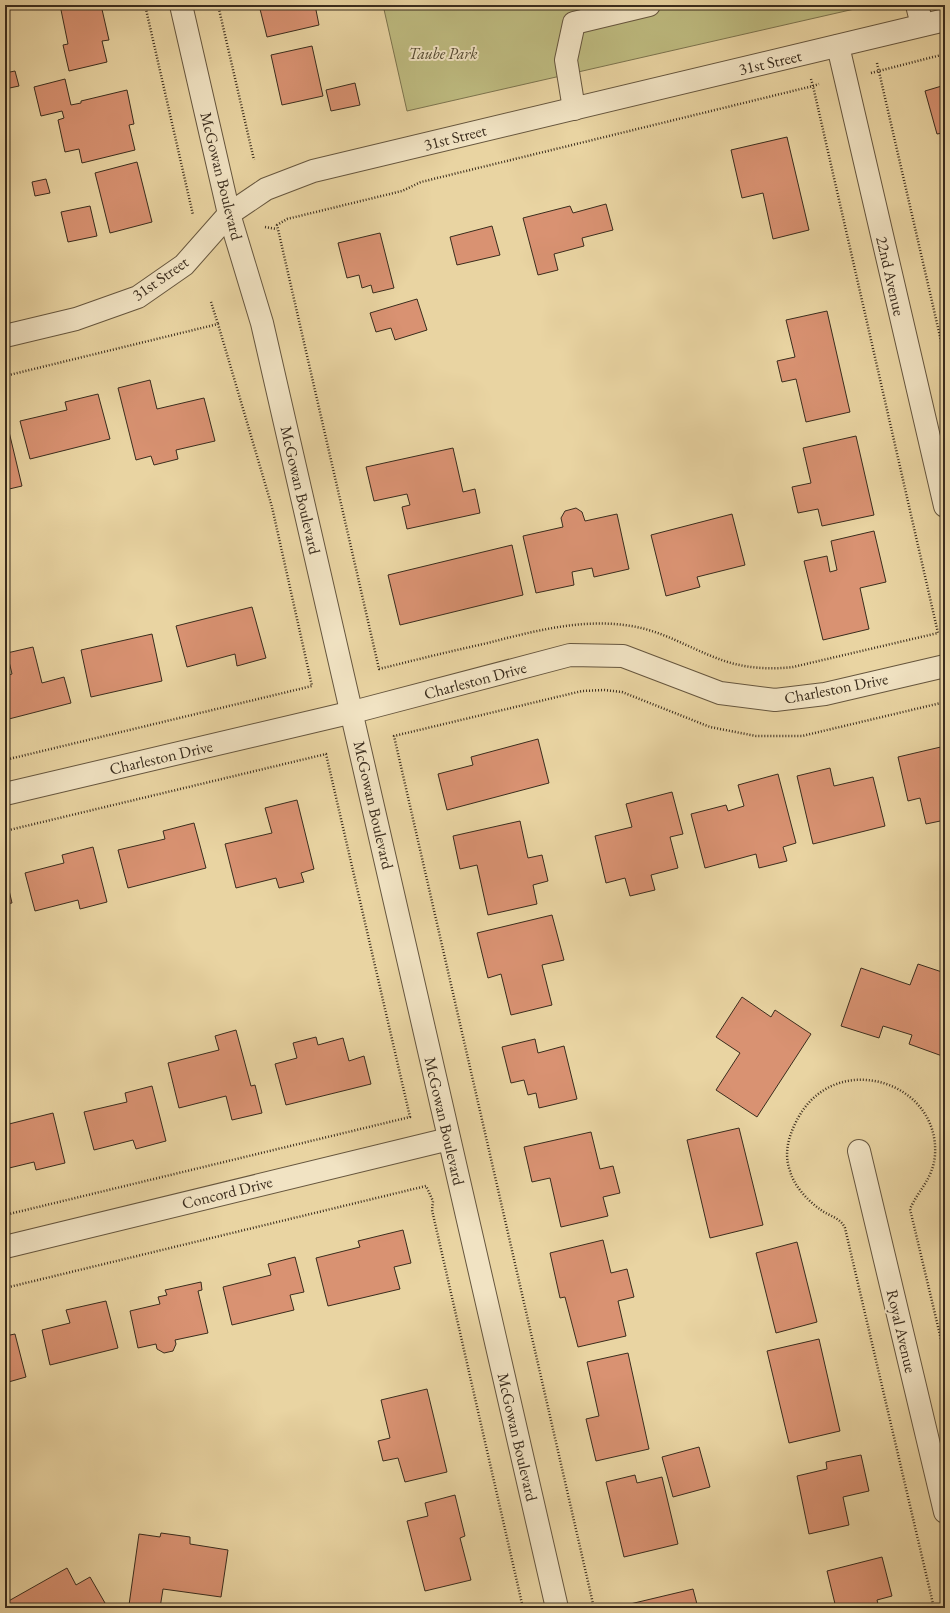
<svg xmlns="http://www.w3.org/2000/svg" width="950" height="1613" font-family="'EB Garamond',serif">
<style>
.green{fill:#bebb80;stroke:#7c744e}
.building{fill:#d99272;stroke:#3a2c1d}
.lines{fill:none;stroke-linecap:round;stroke-linejoin:round}
.minor-casing{stroke:#66563e;stroke-width:24}
.path{stroke:#3a2c1d;stroke-width:2.5;stroke-dasharray:1 2;stroke-linecap:butt}
.minor{stroke:#f1e3c3;stroke-width:22}
.labels{text-anchor:middle;stroke-width:4;stroke-linejoin:round;paint-order:stroke}
.park-label{font-size:16px;font-style:italic;fill:#544931;stroke:#f1e3c3}
.street-label{font-size:16px;fill:#3a2c1d;stroke:#f1e3c3}
</style>
<rect width="100%" height="100%" fill="#e9d4a2"/>
<filter id="stains"><feTurbulence type="fractalNoise" baseFrequency=".005" numOctaves="4"/><feColorMatrix values="0 0 0 0 .2 0 0 0 0 .09 0 0 0 0 .02 0 0 0 .5 -.17"/></filter>
<radialGradient id="worn" r=".72"><stop offset=".6" stop-color="#630" stop-opacity="0"/><stop offset="1" stop-color="#630" stop-opacity=".3"/></radialGradient>
<polygon class="green" points="383,5 872,5 407,111"/>
<g class="building">
<polygon points="60,5 101,5 109,40 102,41 107,62 69,71 63,45 68,44"/>
<polygon points="259,5 315,5 319,25 267,37"/>
<polygon points="312,46 323,96 282,105 271,55"/>
<polygon points="15,71 19,86 5,89 5,73"/>
<polygon points="65,79 71,105 81,103 81,101 127,90 134,124 129,125 135,150 82,163 79,149 65,152 58,120 64,118 62,111 41,116 34,87"/>
<polygon points="355,83 360,105 331,111 326,90"/>
<polygon points="945,85 945,141 943,133 937,134 925,91"/>
<polygon points="787,137 809,230 773,239 763,193 742,198 731,150"/>
<polygon points="137,162 152,222 110,233 95,173"/>
<polygon points="46,179 50,193 35,196 32,182"/>
<polygon points="606,204 613,230 582,238 584,246 554,254 558,270 538,275 523,218 570,206 573,213"/>
<polygon points="90,206 97,236 68,242 61,212"/>
<polygon points="492,226 500,255 457,265 450,237"/>
<polygon points="380,233 394,288 373,293 371,285 362,288 359,275 347,278 338,243"/>
<polygon points="417,299 427,330 395,340 391,328 376,332 370,313"/>
<polygon points="827,311 850,412 806,422 796,379 782,382 777,361 795,357 786,320"/>
<polygon points="150,380 157,409 204,398 215,441 176,450 178,459 154,465 151,456 136,460 118,388"/>
<polygon points="98,394 110,439 30,459 20,421 67,410 65,402"/>
<polygon points="5,415 22,486 5,490"/>
<polygon points="856,436 874,515 822,526 818,509 798,513 792,487 811,483 803,448"/>
<polygon points="453,448 463,492 475,489 480,513 407,529 402,507 410,505 407,494 374,501 366,467"/>
<polygon points="576,508 582,512 585,521 617,514 629,569 594,577 592,568 572,572 574,585 536,593 523,536 563,527 561,518 565,511"/>
<polygon points="732,514 745,565 697,577 700,587 666,596 651,535"/>
<polygon points="874,531 886,582 860,588 869,629 823,640 804,561 827,556 830,572 837,570 831,541"/>
<polygon points="512,545 523,595 400,625 388,575"/>
<polygon points="252,607 266,658 237,666 235,654 187,667 176,626"/>
<polygon points="152,634 162,681 91,697 81,650"/>
<polygon points="33,647 42,683 64,677 71,703 5,720 5,676 12,674 7,653"/>
<polygon points="538,739 549,783 447,810 438,774 473,765 471,757"/>
<polygon points="945,746 945,820 926,824 920,798 908,801 898,757"/>
<polygon points="830,768 834,786 873,777 885,826 813,844 797,776"/>
<polygon points="778,774 796,843 783,847 787,861 759,868 756,854 705,868 691,814 726,805 728,811 744,806 738,785"/>
<polygon points="672,792 683,834 670,837 678,868 651,875 655,890 630,896 625,878 606,883 595,836 632,827 626,804"/>
<polygon points="297,800 314,869 301,873 304,882 279,888 276,878 236,888 225,844 272,833 265,808"/>
<polygon points="520,821 528,858 542,855 548,881 533,885 537,904 488,915 477,865 460,869 453,836"/>
<polygon points="194,823 206,868 128,888 118,850 165,839 163,831"/>
<polygon points="93,847 107,902 80,909 78,900 35,911 25,873 64,863 62,855"/>
<polygon points="5,873 12,903 5,904"/>
<polygon points="552,915 564,960 542,965 552,1005 511,1015 501,974 488,978 477,933"/>
<polygon points="918,964 945,973 945,1004 941,1015 945,1016 945,1057 909,1044 912,1035 883,1026 879,1038 841,1026 861,968 910,985"/>
<polygon points="742,997 771,1017 775,1010 811,1034 757,1117 716,1090 740,1053 716,1037"/>
<polygon points="236,1030 251,1086 255,1085 262,1113 232,1120 226,1096 179,1108 168,1063 219,1050 215,1036"/>
<polygon points="316,1037 318,1045 343,1038 349,1061 364,1056 371,1084 286,1105 275,1064 297,1058 293,1043"/>
<polygon points="535,1039 538,1053 564,1046 577,1099 539,1108 536,1093 528,1095 524,1080 511,1083 502,1047"/>
<polygon points="152,1086 166,1141 136,1149 133,1140 94,1150 84,1112 127,1102 125,1093"/>
<polygon points="53,1113 65,1163 36,1170 34,1162 5,1169 5,1125"/>
<polygon points="739,1128 763,1225 710,1238 687,1140"/>
<polygon points="591,1132 600,1169 613,1166 620,1193 603,1197 608,1216 561,1227 550,1178 532,1182 524,1147"/>
<polygon points="403,1230 411,1263 394,1267 400,1289 328,1306 316,1258 360,1247 358,1241"/>
<polygon points="603,1240 611,1273 627,1269 634,1297 618,1301 626,1336 578,1347 565,1297 560,1298 550,1253"/>
<polygon points="797,1242 817,1322 776,1333 756,1253"/>
<polygon points="295,1257 304,1292 290,1295 294,1310 232,1325 223,1287 271,1275 268,1264"/>
<polygon points="201,1282 202,1290 198,1291 208,1333 175,1340 176,1344 173,1351 164,1353 157,1349 156,1344 138,1348 130,1311 160,1304 158,1297 167,1295 165,1290"/>
<polygon points="106,1301 118,1348 50,1365 42,1330 70,1323 66,1310"/>
<polygon points="15,1334 26,1377 5,1383 5,1336"/>
<polygon points="819,1339 840,1431 789,1443 767,1351"/>
<polygon points="628,1353 649,1449 596,1461 586,1419 599,1416 587,1362"/>
<polygon points="427,1389 447,1472 405,1482 398,1458 383,1461 378,1441 390,1438 381,1400"/>
<polygon points="699,1447 710,1487 673,1497 662,1457"/>
<polygon points="861,1455 869,1491 843,1497 849,1525 809,1534 797,1476 827,1469 826,1462"/>
<polygon points="635,1475 637,1483 662,1477 678,1544 624,1557 606,1482"/>
<polygon points="455,1495 465,1536 460,1538 471,1580 425,1591 407,1521 428,1516 425,1503"/>
<polygon points="161,1533 190,1537 190,1544 228,1550 221,1597 163,1589 160,1608 129,1605 139,1534 160,1537"/>
<polygon points="882,1557 892,1596 877,1600 879,1608 836,1608 827,1571"/>
<polygon points="67,1568 76,1585 90,1577 105,1603 96,1608 6,1608 5,1603"/>
<polygon points="693,1589 698,1608 631,1608 630,1604"/>
</g>
<g class="lines">
<defs>
<g id="minor">
<polyline points="181,5 229,214 262,323 557,1608"/>
<polyline points="917,5 922,25"/>
<polyline points="838,46 945,506"/>
<polyline points="574,109 566,60 574,23 649,5"/>
<polyline points="5,336 76,319 138,297 184,265 229,214 266,189 313,171 945,20"/>
<polyline points="5,794 353,712 570,655 623,656 720,693 775,700 825,694 945,666"/>
<polyline points="859,1151 945,1512"/>
<polyline points="5,1247 449,1139"/>
</g>
</defs>
<use href="#minor" class="minor-casing"/>
<g class="path">
<polyline points="145,5 193,215"/>
<polyline points="218,5 254,160"/>
<polyline points="877,63 945,358"/>
<polyline points="871,73 945,54"/>
<path d="M811 79 813 86 938 633 793 667C769 670 742 668 719 659 689 648 663 631 631 626 583 618 534 631 488 643 451 651 415 660 379 669L277 225 287 219 402 191 421 182 813 86 819 84"/>
<polyline points="265,227 277,229"/>
<polyline points="211,302 218,324"/>
<polyline points="5,376 218,324 272,507 312,686 5,760"/>
<polyline points="5,831 326,754 410,1117 5,1215"/>
<polyline points="5,1288 426,1186 433,1201 432,1210 523,1608"/>
<polyline points="594,1608 394,736 582,691 604,690 622,692 710,727 756,736 802,736 945,702"/>
<path d="M934 1608 845 1228C841 1218 829 1216 821 1210 808 1201 794 1186 790 1171 784 1155 788 1138 795 1124 830 1047 940 1079 935 1155 933 1179 919 1189 910 1209L945 1356"/>
</g>
<use href="#minor" class="minor"/>
</g>
<g class="labels">
<g class="park-label">
<text x="443" y="59">Taube Park</text>
</g>
<g class="street-label">
<text transform="translate(770 62) rotate(-13)" y="6">31st Street</text>
<text transform="translate(455 137) rotate(-14)" y="6">31st Street</text>
<text transform="translate(222 176) rotate(76)" y="6">McGowan Boulevard</text>
<text transform="translate(891 276) rotate(77)" y="6">22nd Avenue</text>
<text transform="translate(160 278) rotate(-35)" y="6">31st Street</text>
<text transform="translate(301 490) rotate(77)" y="6">McGowan Boulevard</text>
<text transform="translate(475 680) rotate(-15)" y="6">Charleston Drive</text>
<text transform="translate(836 688) rotate(-11)" y="6">Charleston Drive</text>
<text transform="translate(161 757) rotate(-13)" y="6">Charleston Drive</text>
<text transform="translate(374 805) rotate(77)" y="6">McGowan Boulevard</text>
<text transform="translate(445 1121) rotate(77)" y="6">McGowan Boulevard</text>
<text transform="translate(227 1192) rotate(-14)" y="6">Concord Drive</text>
<text transform="translate(902 1331) rotate(77)" y="6">Royal Avenue</text>
<text transform="translate(518 1437) rotate(77)" y="6">McGowan Boulevard</text>
</g>
</g>
<rect width="950" height="1613" fill="none" stroke="#e9d4a2" stroke-width="20"/>
<rect x="6" y="6" width="938" height="1601" fill="none" stroke="#3a2c1d" stroke-width="2"/>
<rect x="10" y="10" width="930" height="1593" fill="none" stroke="#3a2c1d"/>
<rect width="100%" height="100%" filter="url(#stains)"/>
<rect width="100%" height="100%" fill="url(#worn)"/>
</svg>
